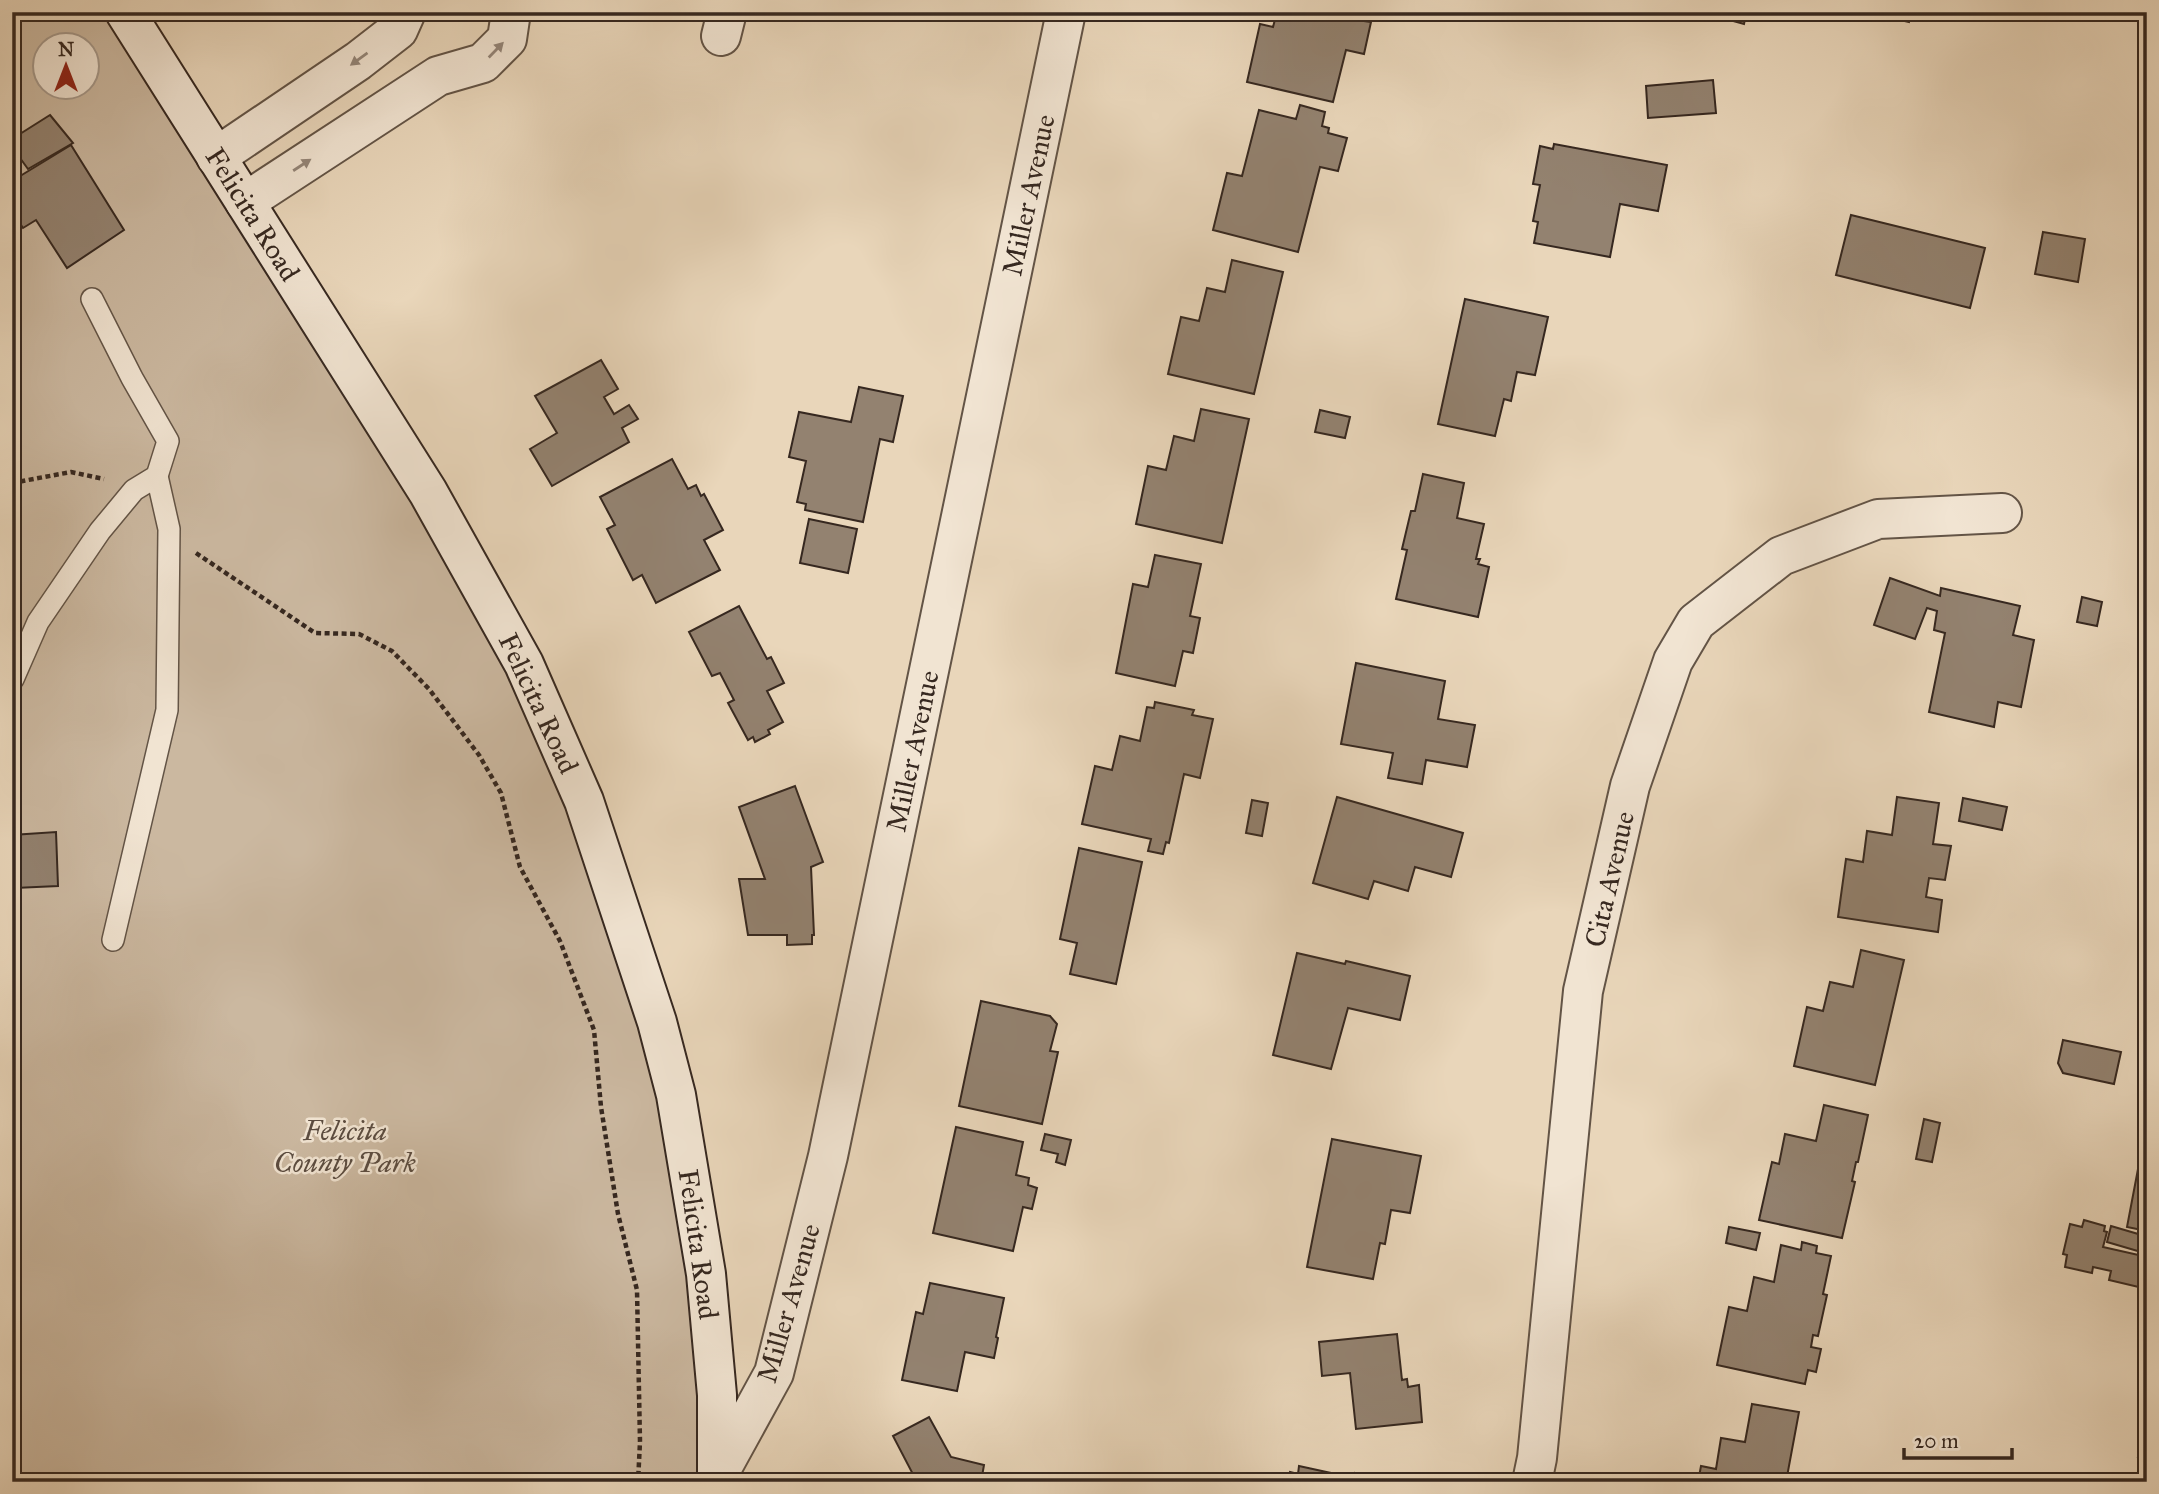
<svg xmlns="http://www.w3.org/2000/svg" width="2159" height="1494" font-family="'IM FELL Great Primer',serif">
<style>
.green{fill:#cbb8a0;stroke:#807060;stroke-width:2;fill-rule:evenodd}
.building{fill:#938270;stroke:#362820;stroke-width:2}
.lines{fill:none;stroke-linecap:round;stroke-linejoin:round}
.service-casing{stroke:#635446;stroke-width:24}
.minor-casing{stroke:#635446;stroke-width:42}
.secondary-casing{stroke:#362820;stroke-width:42}
.path{stroke:#362820;stroke-width:4.5;stroke-dasharray:5 3.5;stroke-linecap:butt}
.service{stroke:#f1e4d2;stroke-width:21}
.minor{stroke:#f1e4d2;stroke-width:38}
.secondary{stroke:#f1e4d2;stroke-width:38}
.oneway{fill:#948679}
.labels{text-anchor:middle;stroke-width:5;stroke-linejoin:round;paint-order:stroke}
.street-label{font-size:28px;fill:#362820;stroke:#f1e4d2}
.park-label{font-size:28px;font-style:italic;fill:#5b4c40;stroke:#f1e4d2}
</style>
<rect width="100%" height="100%" fill="#e9d6ba"/>
<filter id="stains"><feTurbulence type="fractalNoise" baseFrequency=".00286" numOctaves="4"/><feColorMatrix values="0 0 0 0 .2 0 0 0 0 .09 0 0 0 0 .02 0 0 0 .5 -.17"/></filter>
<radialGradient id="worn" r=".72"><stop offset=".6" stop-color="#630" stop-opacity="0"/><stop offset="1" stop-color="#630" stop-opacity=".3"/></radialGradient>
<path class="green" d="M12 12H125L469 562 657 1022 717 1482H12ZM46 46H88V88H46Z"/>
<g class="building">
<polygon points="1277,12 1365,12 1363,21 1371,22 1364,54 1346,50 1333,102 1247,82 1260,24 1273,27"/>
<polygon points="1701,12 1758,12 1757,17 1746,14 1744,24"/>
<polygon points="1866,12 1931,12 1929,18 1911,13 1909,22"/>
<polygon points="1713,80 1716,113 1648,118 1646,86"/>
<polygon points="1300,105 1325,112 1322,126 1329,128 1328,133 1347,138 1338,171 1320,167 1298,252 1213,230 1227,173 1242,176 1259,110 1296,119"/>
<polygon points="50,115 73,143 28,169 12,147 12,139"/>
<polygon points="1554,144 1667,165 1658,211 1620,204 1610,257 1534,243 1538,222 1533,221 1540,185 1533,184 1540,146 1553,149"/>
<polygon points="71,145 124,230 67,268 36,220 23,228 12,211 12,185 14,184 12,181"/>
<polygon points="1851,215 1985,248 1970,308 1836,275"/>
<polygon points="2043,232 2085,239 2078,282 2035,274"/>
<polygon points="1232,260 1283,272 1254,394 1168,374 1181,317 1199,321 1207,288 1225,292"/>
<polygon points="1465,299 1548,317 1535,375 1517,372 1511,401 1504,399 1495,436 1438,424"/>
<polygon points="601,360 618,389 604,397 614,414 629,405 638,419 622,428 629,442 552,486 530,449 557,433 535,396"/>
<polygon points="859,387 903,396 893,442 880,439 863,522 805,510 806,504 797,502 806,461 789,457 799,412 851,422"/>
<polygon points="1201,409 1249,419 1222,543 1136,524 1148,466 1166,470 1174,436 1194,441"/>
<polygon points="1320,410 1350,417 1345,438 1315,432"/>
<polygon points="672,459 688,489 696,485 701,496 704,494 723,530 704,540 720,570 656,603 642,575 633,580 607,529 615,525 600,497"/>
<polygon points="1423,474 1464,483 1457,518 1484,524 1476,559 1480,559 1478,564 1489,567 1478,617 1396,599 1407,550 1402,549 1411,511 1415,511"/>
<polygon points="809,519 857,529 848,573 800,563"/>
<polygon points="1155,555 1201,564 1190,616 1200,618 1193,653 1183,651 1175,686 1116,673 1133,584 1148,587"/>
<polygon points="1890,578 1940,596 1941,588 2020,606 2013,635 2034,640 2021,707 1998,702 1994,727 1929,712 1945,633 1934,630 1937,611 1927,608 1915,639 1874,625"/>
<polygon points="2082,597 2102,602 2097,626 2077,622"/>
<polygon points="739,606 767,659 771,657 784,683 767,691 783,722 768,730 770,734 755,742 753,737 748,740 728,703 734,700 720,673 712,676 689,632"/>
<polygon points="1356,663 1445,681 1438,719 1475,725 1467,767 1426,760 1422,784 1388,778 1393,753 1341,744"/>
<polygon points="1155,702 1194,710 1192,715 1213,719 1200,778 1184,774 1169,843 1166,842 1163,854 1148,851 1151,839 1082,824 1095,766 1112,770 1120,736 1140,741 1147,707 1154,708"/>
<polygon points="795,786 823,862 811,867 814,935 812,935 812,944 787,945 787,935 748,935 739,879 765,879 739,807"/>
<polygon points="1337,797 1463,833 1451,877 1415,867 1408,891 1374,881 1368,899 1313,883"/>
<polygon points="1897,797 1939,803 1933,844 1951,846 1945,880 1929,878 1926,897 1942,900 1938,932 1838,917 1846,859 1863,862 1867,831 1892,835"/>
<polygon points="1963,798 2007,807 2002,830 1959,821"/>
<polygon points="1252,800 1268,803 1262,836 1246,833"/>
<polygon points="56,832 58,886 15,888 15,881 12,881 12,835"/>
<polygon points="1079,848 1142,862 1116,984 1070,974 1077,943 1060,939"/>
<polygon points="1861,950 1904,960 1875,1085 1794,1066 1807,1007 1823,1011 1830,982 1853,987"/>
<polygon points="1297,953 1345,964 1346,961 1410,976 1400,1020 1348,1008 1331,1069 1273,1055"/>
<polygon points="981,1001 1050,1016 1057,1024 1050,1051 1058,1052 1042,1124 959,1106"/>
<polygon points="2063,1040 2121,1052 2114,1084 2063,1073 2058,1063"/>
<polygon points="1824,1105 1868,1115 1858,1162 1856,1162 1852,1181 1855,1182 1842,1238 1759,1220 1772,1162 1779,1164 1785,1134 1816,1141"/>
<polygon points="1924,1119 1940,1123 1932,1162 1916,1159"/>
<polygon points="956,1127 1023,1142 1016,1175 1029,1178 1028,1185 1037,1188 1032,1209 1023,1207 1013,1251 933,1233"/>
<polygon points="1045,1134 1071,1140 1065,1165 1056,1162 1058,1154 1041,1150"/>
<polygon points="1332,1139 1421,1156 1410,1213 1391,1210 1385,1244 1380,1243 1373,1279 1307,1267"/>
<polygon points="2142,1148 2147,1149 2147,1231 2127,1227"/>
<polygon points="2084,1220 2105,1226 2104,1231 2107,1232 2103,1247 2143,1256 2141,1266 2147,1267 2147,1289 2109,1280 2111,1271 2093,1267 2092,1273 2065,1267 2067,1255 2063,1254 2070,1224 2082,1227"/>
<polygon points="2111,1226 2145,1236 2141,1252 2107,1242"/>
<polygon points="1729,1227 1760,1233 1756,1250 1726,1243"/>
<polygon points="1802,1242 1817,1246 1816,1253 1831,1256 1823,1294 1827,1295 1818,1336 1813,1335 1811,1347 1821,1349 1816,1372 1808,1370 1805,1384 1717,1365 1729,1307 1747,1311 1754,1277 1774,1282 1781,1245 1801,1250"/>
<polygon points="930,1283 1004,1298 996,1337 998,1338 994,1358 965,1352 957,1391 902,1380 916,1312 923,1314"/>
<polygon points="1397,1334 1402,1380 1407,1379 1408,1387 1419,1385 1422,1422 1356,1429 1350,1373 1322,1376 1319,1342"/>
<polygon points="1752,1404 1799,1412 1786,1482 1698,1482 1701,1466 1716,1469 1721,1438 1745,1442"/>
<polygon points="929,1417 951,1457 984,1465 981,1482 917,1482 893,1436"/>
<polygon points="2147,1453 2147,1475 2138,1458"/>
<polygon points="1299,1466 1354,1478 1355,1473 1374,1477 1373,1482 1288,1482 1290,1472 1298,1474"/>
</g>
<g class="lines">
<defs>
<g id="service">
<polyline points="13,679 38,622 100,531 134,490 157,476 168,441 132,378 92,299"/>
<polyline points="113,940 167,710 169,529 157,476"/>
</g>
<g id="minor">
<polyline points="721,36 727,12"/>
<polyline points="216,157 358,61 398,30 406,12"/>
<polyline points="245,202 438,76 483,63 507,39 511,12"/>
<polyline points="718,1475 774,1373 828,1156 1066,12"/>
<polyline points="1532,1482 1537,1458 1583,991 1630,786 1673,661 1696,622 1781,556 1878,519 2002,513"/>
</g>
<polyline id="secondary" points="125,12 428,492 524,664 584,801 657,1022 676,1095 706,1274 717,1395 717,1482"/>
</defs>
<use href="#service" class="service-casing"/>
<use href="#minor" class="minor-casing"/>
<use href="#secondary" class="secondary-casing"/>
<g class="path">
<polyline points="12,483 71,472 104,479"/>
<polyline points="196,553 315,633 359,634 392,651 429,689 479,755 501,793 520,867 560,941 594,1030 601,1107 618,1214 637,1290 640,1442 638,1482"/>
</g>
<use href="#service" class="service"/>
<use href="#minor" class="minor"/>
<use href="#secondary" class="secondary"/>
</g>
<defs><path id="oneway-solid" d="M-6-.8H1V-3.2L6.5 0L1 3.2V.8H-6Z" transform="scale(1.75)"/></defs>
<g class="oneway">
<use href="#oneway-solid" transform="translate(496 50) rotate(-46)"/>
<use href="#oneway-solid" transform="translate(359 59) rotate(144)"/>
<use href="#oneway-solid" transform="translate(302 165) rotate(-33)"/>
</g>
<g class="labels">
<g class="street-label">
<text transform="translate(1028 195) rotate(-78)" y="10">Miller Avenue</text>
<text transform="translate(253 214) rotate(58)" y="10">Felicita Road</text>
<text transform="translate(539 703) rotate(65)" y="10">Felicita Road</text>
<text transform="translate(912 751) rotate(-78)" y="10">Miller Avenue</text>
<text transform="translate(1609 879) rotate(-77)" y="10">Cita Avenue</text>
<text transform="translate(699 1244) rotate(82)" y="10">Felicita Road</text>
<text transform="translate(788 1303) rotate(-74)" y="10">Miller Avenue</text>
</g>
<g class="park-label">
<text x="345" y="1140">Felicita<tspan x="345" dy="32">County Park</tspan></text>
</g>
</g>
<rect width="2159" height="1494" fill="none" stroke="#e9d6ba" stroke-width="42"/>
<rect x="14" y="14" width="2131" height="1466" fill="none" stroke="#362820" stroke-width="3.5"/>
<rect x="21" y="21" width="2117" height="1452" fill="none" stroke="#362820" stroke-width="2"/>
<g transform="translate(66 66)"><circle r="33" fill="#f1e4d2" stroke="#a6998b" stroke-width="2"/>
<path d="M0-5L12 26L0 18L-12 26Z" fill="#8f2418"/>
<text y="-10" font-size="19" font-weight="bold" text-anchor="middle" fill="#362820">N</text>
</g>
<path d="M1904 1448v10h108v-10" fill="none" stroke="#362820" stroke-width="3.5"/>
<text x="1914" y="1448" font-size="21" fill="#362820" stroke="#f1e4d2" stroke-width="5" paint-order="stroke">20 m</text>
<rect width="100%" height="100%" filter="url(#stains)"/>
<rect width="100%" height="100%" fill="url(#worn)"/>
</svg>
